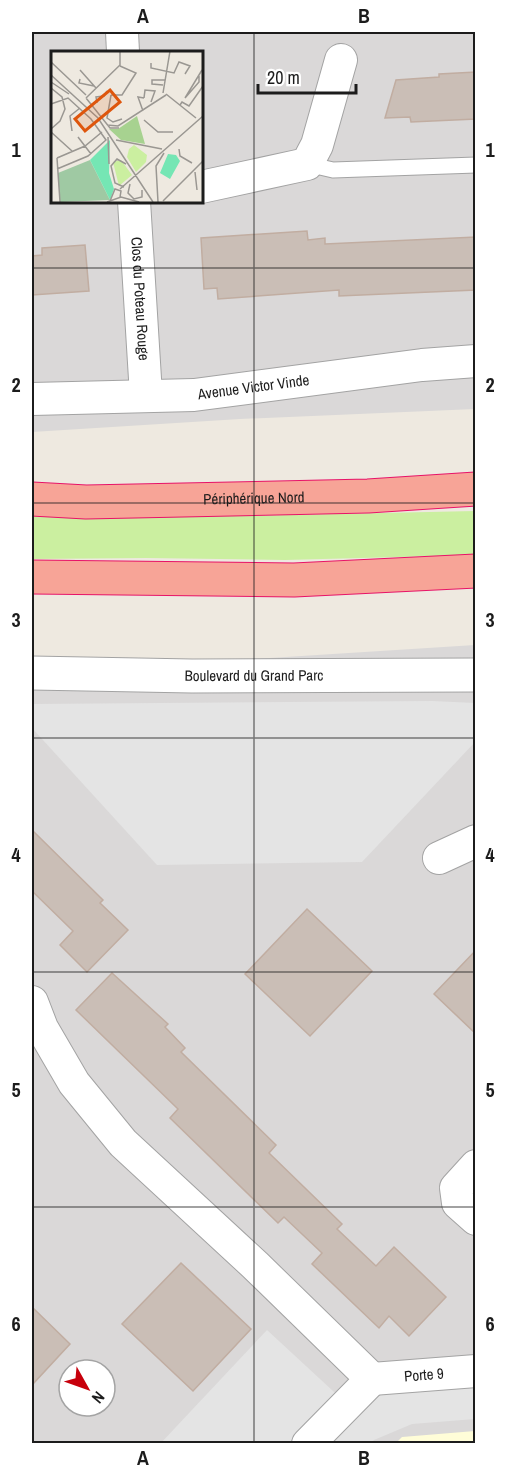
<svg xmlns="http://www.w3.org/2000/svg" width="507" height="1475" font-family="'Archivo Narrow',sans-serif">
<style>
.residential{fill:#dad8d8;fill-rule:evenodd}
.education{fill:#fffdd8}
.grass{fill:#cbefa0}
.parking{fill:#e4e4e4}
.building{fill:#cabeb6;stroke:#c1ada1;stroke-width:1.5}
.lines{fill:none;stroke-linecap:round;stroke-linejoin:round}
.service-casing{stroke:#a3a3a3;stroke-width:17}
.minor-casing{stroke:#a3a3a3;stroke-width:34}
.tertiary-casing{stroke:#a3a3a3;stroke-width:35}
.trunk-casing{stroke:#e71368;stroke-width:35}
.service{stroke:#fff;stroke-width:15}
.minor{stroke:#fff;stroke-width:32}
.tertiary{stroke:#fff;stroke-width:33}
.trunk{stroke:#f7a497;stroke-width:33}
.grid{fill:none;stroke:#1c1c1c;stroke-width:1.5;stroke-opacity:0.55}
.labels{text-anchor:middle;stroke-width:4.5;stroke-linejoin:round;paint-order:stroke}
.street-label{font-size:15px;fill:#1c1c1c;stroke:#fff}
.inset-road{fill:none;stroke:#9a9792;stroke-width:1.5}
.view{fill:#de560d;fill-opacity:0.15;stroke:#de560d;stroke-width:3}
.inset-edge{fill:none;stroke:#1c1c1c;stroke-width:3}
.neatline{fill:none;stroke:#1c1c1c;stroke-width:2}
.grid-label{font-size:20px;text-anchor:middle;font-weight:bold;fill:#1c1c1c}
</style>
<rect width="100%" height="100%" fill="#eee9e0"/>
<g class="residential">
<path d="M32 32H475V409L240 419 32 432ZM52 52H201V201H52Z"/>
<path d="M475 645V1443H32V673ZM69 1370H105V1406H69Z"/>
</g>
<polygon class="education" points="475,1431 475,1443 396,1443 402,1437"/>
<polygon class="grass" points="475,511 475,555 285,560 146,558 32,559 32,515 237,516"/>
<g class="parking">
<polygon points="432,701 475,703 475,742 362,862 157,865 32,728 32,704"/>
<polygon points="267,1330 346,1403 372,1379 475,1371 475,1419 412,1424 374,1440 370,1443 160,1444"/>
</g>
<g class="building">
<polygon points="476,72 476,119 411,122 410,117 385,118 396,80 439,77 439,74"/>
<polygon points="307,231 308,240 325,238 325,244 476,237 476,290 339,296 339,290 218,299 217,288 204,289 201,238"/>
<polygon points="85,245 89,291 32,295 32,256 42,255 42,248"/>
<polygon points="32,830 103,900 100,903 128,930 87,972 60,945 73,931 32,891"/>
<polygon points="307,909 372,971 310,1036 245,974"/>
<polygon points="476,950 476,1034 434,994"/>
<polygon points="112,973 168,1024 165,1027 185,1048 181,1052 276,1145 269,1153 342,1224 337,1229 376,1266 394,1247 446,1297 409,1336 389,1316 379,1328 312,1264 322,1253 284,1217 278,1223 170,1118 178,1109 76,1010"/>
<polygon points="181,1263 251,1329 193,1391 122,1324"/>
<polygon points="32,1307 70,1344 32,1385"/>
</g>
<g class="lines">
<defs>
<polyline id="service" points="307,164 333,170 476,165"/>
<g id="minor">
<polyline points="122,32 123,52"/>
<polyline points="201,187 307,164 317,145 341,60"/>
<path id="s1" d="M134 201 146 395"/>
<path id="s2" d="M32 399 194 395 422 365 476 361"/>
<polyline points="439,858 476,841"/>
<polyline points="32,1002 42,1028 74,1083 123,1143 255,1265 372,1379"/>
<polyline points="476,1166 456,1188 458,1203 476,1219"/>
<path id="s3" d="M372 1379 476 1371"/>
<polyline points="308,1444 372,1379"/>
</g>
<g id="tertiary">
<path id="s4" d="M32 673 192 676 476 675"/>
</g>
<g id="trunk">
<path id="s5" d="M32 499 86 502 368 496 476 489"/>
<polyline points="32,577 294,580 476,571"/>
</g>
</defs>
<use href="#service" class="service-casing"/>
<use href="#minor" class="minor-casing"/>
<use href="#tertiary" class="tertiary-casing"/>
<use href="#trunk" class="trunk-casing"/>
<use href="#service" class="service"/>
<use href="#minor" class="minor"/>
<use href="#tertiary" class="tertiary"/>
<use href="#trunk" class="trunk"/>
</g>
<path class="grid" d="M254 32V1444M32 268H476M32 503H476M32 738H476M32 972H476M32 1207H476"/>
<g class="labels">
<g class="street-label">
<text dy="5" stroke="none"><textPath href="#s1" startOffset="98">Clos du Poteau Rouge</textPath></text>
<text dy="5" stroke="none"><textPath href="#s2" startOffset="222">Avenue Victor Vinde</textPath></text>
<text dy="5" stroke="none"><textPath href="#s5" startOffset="222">Périphérique Nord</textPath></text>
<text dy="5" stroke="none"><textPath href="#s4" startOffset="222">Boulevard du Grand Parc</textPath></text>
<text dy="5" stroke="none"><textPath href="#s3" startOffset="52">Porte 9</textPath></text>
</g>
</g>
<g transform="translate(51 51)">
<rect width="152" height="152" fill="#eee9e0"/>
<path d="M83 94 96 104 95 111 85 121 76 106 78 98ZM70 109 81 124 68 135 62 111Z" fill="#cbefa0"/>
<path d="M86 65 94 93 70 89 58 78H67Z" fill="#a7d290"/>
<path d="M39 109 59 149 9 151 7 122Z" fill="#9fc9a3"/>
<path d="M59 89 58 122 63 138 59 149 39 109ZM117 103 125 104 129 110 119 128 109 122Z" fill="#75e6b4"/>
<path class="inset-road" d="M0 11 35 44M100 12V17L123 22 128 11 139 15 134 23M29 19 45 37M0 24 47 67 102 151M29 28 28 32 43 35M0 31 18 43M112 34 101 33V29H114M0 37 11 46 14 58 9 70 0 78M112 42 119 0M115 43 145 67M60 44H71L85 22 69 15M60 44 56 67 62 71 71 68M35 47 69 14V0M35 47 59 77H68M93 47 94 39 104 40 100 51M134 47 151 19M134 47 148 31V25M46 52 45 46 53 45 56 40M0 53 17 47 40 68 55 89 37 105 6 118M129 54 131 51 138 55 152 35M92 60 87 46 93 47M93 69 107 81H122M56 74 67 75 115 44M21 80 19 65 29 57M0 81 21 100M27 86 40 103M57 86 58 113M65 89 111 98M128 98 129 105 141 112M6 107 34 95 51 81M6 107 9 151M144 121 146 139M79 133 77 142 83 148 91 146V139M73 136 64 132 60 115 66 108 75 113M69 138 152 65M59 150 64 138 70 140 69 146M112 150 152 110M56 151 70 146 88 151M107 151 105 115 113 102"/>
<path class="view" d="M59 39 69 51 34 80 24 68Z"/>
<rect width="152" height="152" class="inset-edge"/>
</g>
<rect width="507" height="1475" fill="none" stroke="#ffffff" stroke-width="66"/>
<g transform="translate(87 1388) rotate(130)"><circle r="28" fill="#ffffff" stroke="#a4a4a4" stroke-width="1.5"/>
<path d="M0-4.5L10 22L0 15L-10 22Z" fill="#c7000c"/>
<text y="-9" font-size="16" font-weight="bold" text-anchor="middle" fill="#1c1c1c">N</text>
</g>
<path d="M258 84v9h98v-9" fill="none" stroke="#1c1c1c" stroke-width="3"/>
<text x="267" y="84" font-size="18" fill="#1c1c1c" stroke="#ffffff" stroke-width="4.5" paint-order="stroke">20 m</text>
<rect x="33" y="33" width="441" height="1409" class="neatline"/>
<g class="grid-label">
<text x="143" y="23">A</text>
<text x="364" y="23">B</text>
<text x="16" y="157">1</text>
<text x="490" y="157">1</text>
<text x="16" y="392">2</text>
<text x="490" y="392">2</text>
<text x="16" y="627">3</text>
<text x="490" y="627">3</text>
<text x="16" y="862">4</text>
<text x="490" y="862">4</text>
<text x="16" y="1097">5</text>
<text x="490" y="1097">5</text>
<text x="16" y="1331">6</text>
<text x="490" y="1331">6</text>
<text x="143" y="1465">A</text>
<text x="364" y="1465">B</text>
</g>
</svg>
